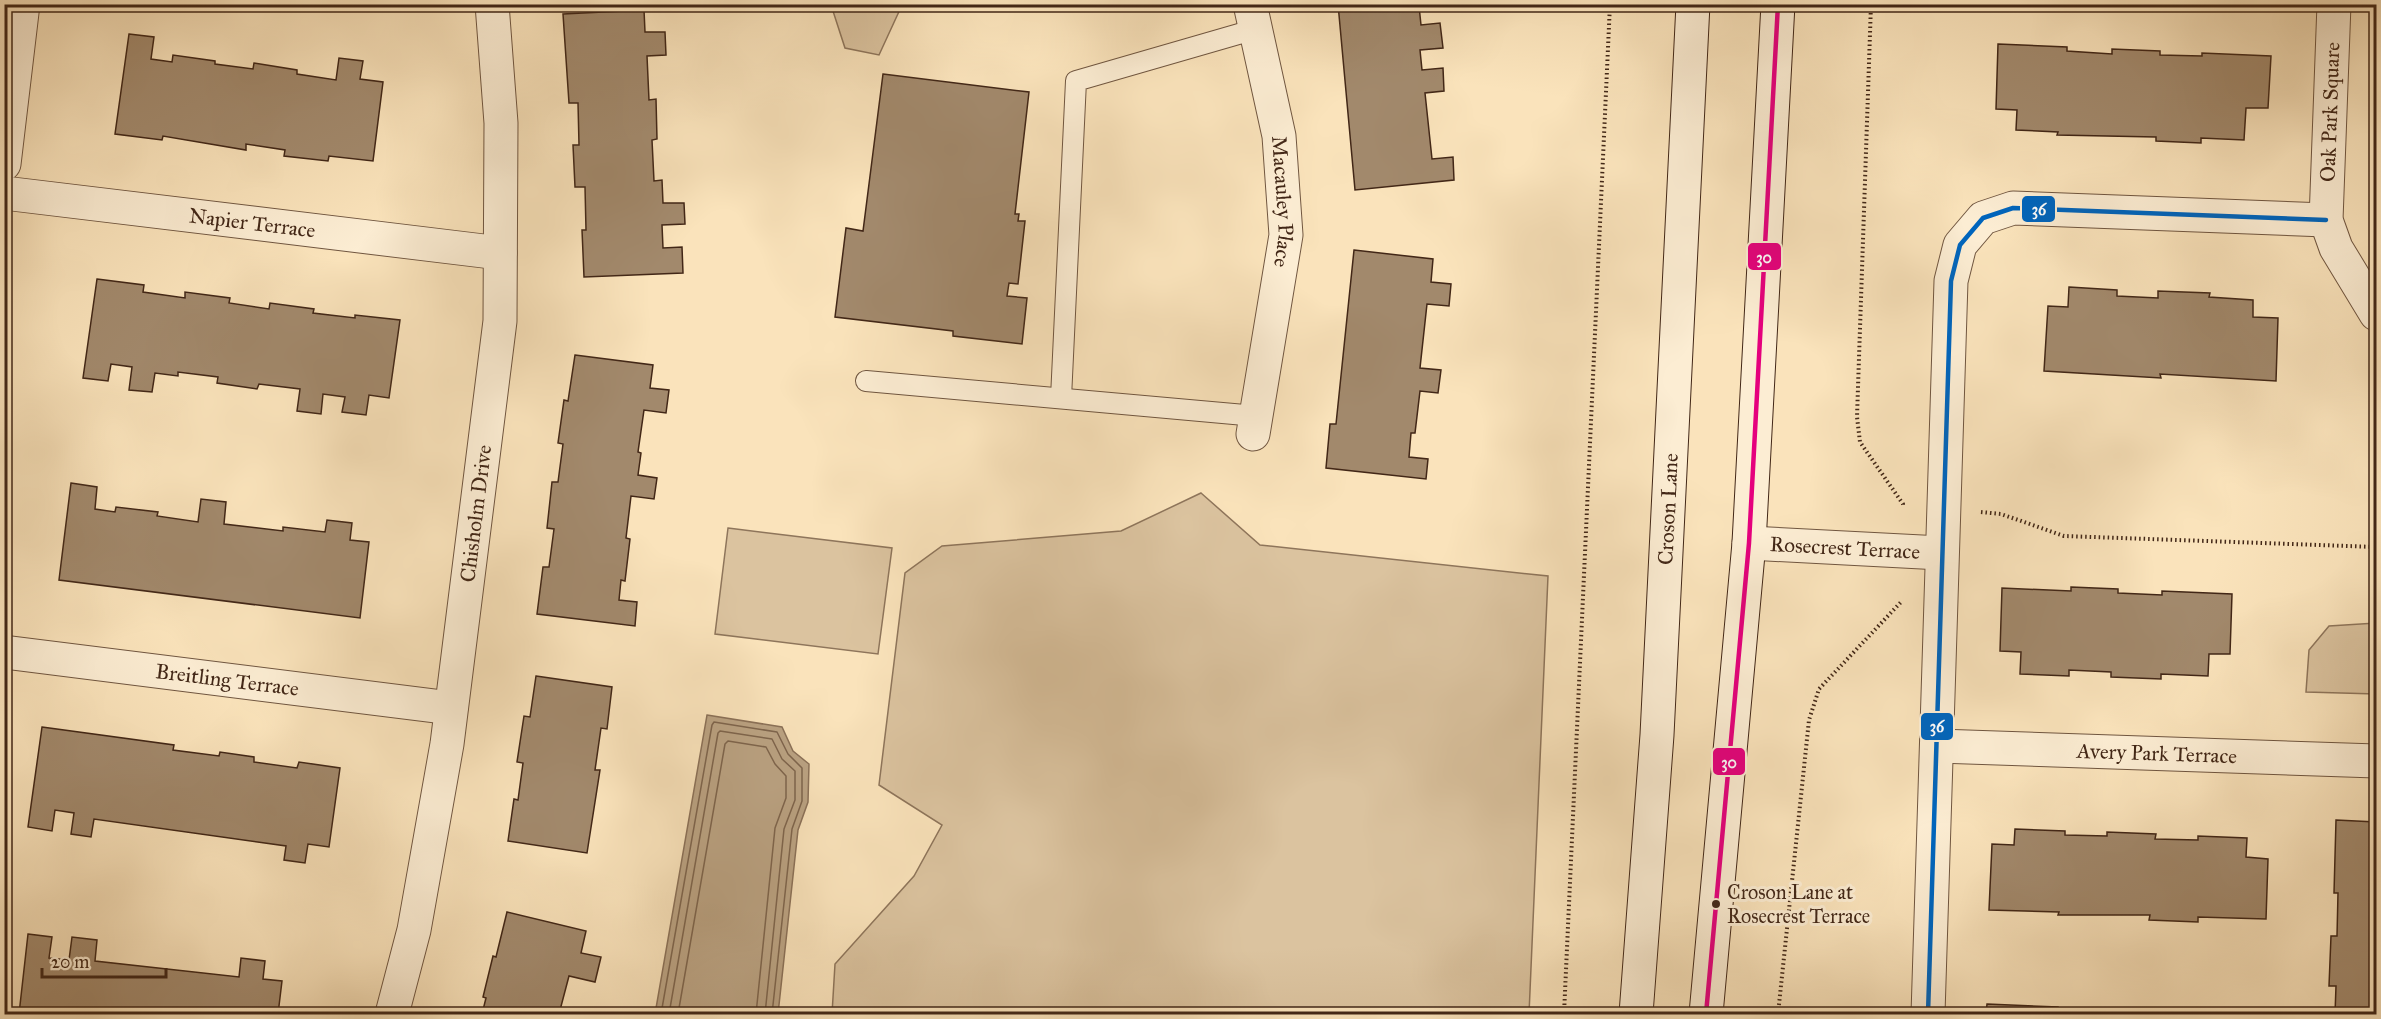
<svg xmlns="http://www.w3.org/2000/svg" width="2381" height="1019" font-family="'IM FELL Great Primer',serif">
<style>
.green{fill:#dbc39f;stroke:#8e755b;stroke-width:1.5}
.water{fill:#bba383;stroke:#8b7158;stroke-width:1.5}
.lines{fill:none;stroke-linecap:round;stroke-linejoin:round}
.shore{stroke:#7e654d;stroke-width:1.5}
.building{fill:#a2896c;stroke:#422717;stroke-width:1.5}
.lane-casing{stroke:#705640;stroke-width:22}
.street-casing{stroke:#705640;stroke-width:35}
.secondary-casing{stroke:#422717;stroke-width:35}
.path{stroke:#422717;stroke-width:4;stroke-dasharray:1.5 3;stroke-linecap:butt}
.lane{stroke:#fcedd3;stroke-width:20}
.street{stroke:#fcedd3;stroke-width:33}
.secondary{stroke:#fcedd3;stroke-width:33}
.bus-1-casing{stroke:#fcedd3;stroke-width:9}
.bus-2-casing{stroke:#fcedd3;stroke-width:9}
.bus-1{stroke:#e5007d;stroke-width:4.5}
.bus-2{stroke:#0065bd;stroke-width:4.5}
.bus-dot{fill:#422717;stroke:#fcedd3;stroke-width:2}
.labels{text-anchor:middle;stroke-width:6;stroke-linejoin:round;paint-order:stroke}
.bus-label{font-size:20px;fill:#422717;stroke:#fcedd3;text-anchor:start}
.street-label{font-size:21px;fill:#422717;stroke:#fcedd3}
.line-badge{stroke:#fcedd3;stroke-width:2}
.badge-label{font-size:16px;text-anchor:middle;font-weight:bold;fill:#fff}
</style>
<rect width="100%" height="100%" fill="#fae3bb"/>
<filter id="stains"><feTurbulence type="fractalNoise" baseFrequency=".00333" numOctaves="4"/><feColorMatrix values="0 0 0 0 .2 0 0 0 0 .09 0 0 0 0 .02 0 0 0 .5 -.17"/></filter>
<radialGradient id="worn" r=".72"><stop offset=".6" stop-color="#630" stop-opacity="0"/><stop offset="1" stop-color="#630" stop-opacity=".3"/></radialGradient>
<g class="green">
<polygon points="831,5 831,4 902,5 879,55 845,48"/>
<polygon points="1201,493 1260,545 1548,576 1529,1014 832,1014 835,964 914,876 942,825 879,785 905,573 942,546 1121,531"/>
<polygon points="728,528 892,548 878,654 715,634"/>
<polygon points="2376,623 2376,694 2306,692 2309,650 2329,626"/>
</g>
<polygon class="water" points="707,715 782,727 793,751 809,764 808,802 798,830 778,1014 655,1014"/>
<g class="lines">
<g class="shore">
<polyline points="661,1014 712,725 714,722 777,732 788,754 802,768 802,801 792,829 772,1014"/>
<polyline points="669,1014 718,733 720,731 772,739 782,759 795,771 795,800 784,829 765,1014"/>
<polyline points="678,1014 725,744 728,741 766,747 775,764 786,776 786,798 775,828 756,1014"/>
</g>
</g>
<g class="building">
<polygon points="1338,4 1414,4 1419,6 1421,25 1440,23 1443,48 1420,50 1422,70 1443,68 1444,91 1425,93 1432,159 1453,157 1454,180 1355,190"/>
<polygon points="644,10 645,32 665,32 666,55 647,56 649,100 656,99 657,139 652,140 654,181 662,180 663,203 684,203 685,224 662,225 663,248 682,247 683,273 584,277 582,230 586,230 585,187 575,187 573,145 579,145 578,103 569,103 563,14"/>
<polygon points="129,34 154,37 151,59 172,62 173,55 215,61 215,64 253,69 254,63 297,70 297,74 336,80 339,58 363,61 360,79 383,82 373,161 329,156 328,161 284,156 285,150 246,144 246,150 163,136 162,140 115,134"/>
<polygon points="1998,44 2067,47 2067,51 2112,54 2112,49 2160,51 2160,55 2202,56 2202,53 2271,56 2268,108 2246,108 2244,140 2201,138 2201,143 2156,141 2156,137 2057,135 2058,132 2016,130 2017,110 1996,109"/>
<polygon points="883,74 1029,92 1015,214 1019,214 1018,221 1025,221 1018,284 1009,283 1007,296 1027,298 1022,344 953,336 953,331 835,317 846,228 863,231"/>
<polygon points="1354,250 1433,259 1431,282 1451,284 1449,306 1427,304 1420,368 1441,370 1438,393 1420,391 1415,433 1411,433 1409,457 1428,459 1426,479 1326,468 1330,424 1336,424"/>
<polygon points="97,279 144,285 143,292 185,298 185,292 230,298 229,303 269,309 270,303 314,309 313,313 355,318 355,315 400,320 389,398 369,395 366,415 342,412 345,397 323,394 321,414 297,411 300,389 259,384 257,389 217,383 218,377 178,372 178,376 155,373 152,392 129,390 132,367 111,364 108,381 83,378"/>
<polygon points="2069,287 2117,290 2117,296 2158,298 2158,291 2210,293 2209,297 2253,300 2253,317 2278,318 2276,381 2160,374 2161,378 2044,371 2048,306 2068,307"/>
<polygon points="575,355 653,365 650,388 669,390 666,413 644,410 638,452 641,453 638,475 657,478 654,499 631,496 626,538 630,539 625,581 621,580 619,600 637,602 635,626 537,614 543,567 549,567 554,529 547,528 552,482 558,482 563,444 558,443 564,400 568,401"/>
<polygon points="71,483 97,487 95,509 115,512 116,507 158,512 157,516 198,522 201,499 226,502 224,524 283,531 283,527 325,532 327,520 352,523 350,540 369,542 360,618 59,580"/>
<polygon points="2071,587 2118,589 2118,593 2162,595 2162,591 2232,594 2230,654 2209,654 2208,676 2161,674 2161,679 2111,677 2111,672 2069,670 2069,676 2020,674 2021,652 2000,651 2002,588 2071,591"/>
<polygon points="536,676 612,687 607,729 601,728 595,770 600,770 587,853 508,841 514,799 518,800 523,763 517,762 524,716 530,717"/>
<polygon points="42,727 174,745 173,750 219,756 220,752 254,757 254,762 297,768 299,762 340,768 329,847 308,844 305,863 284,860 286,846 94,819 91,837 71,834 74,813 55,810 52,831 28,827"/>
<polygon points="2336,820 2376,822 2376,1014 2335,1014 2336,986 2329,986 2331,936 2337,936 2338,893 2334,893"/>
<polygon points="2015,829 2065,831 2065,835 2107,836 2107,832 2156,834 2155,839 2198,840 2198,836 2247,838 2246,857 2268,859 2266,919 2198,917 2198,922 2149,920 2150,915 2058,915 2059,912 1989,910 1992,844 2014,845"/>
<polygon points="507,912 586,931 581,953 601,957 595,982 569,976 559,1014 482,1014 486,998 483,997 493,956 496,957"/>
<polygon points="28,934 52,937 49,958 69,960 72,937 97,940 95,961 239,977 241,958 265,961 263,979 282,981 278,1014 19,1014"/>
<polygon points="1987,1004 2058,1007 2058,1012 2100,1014 2100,1010 2149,1011 2148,1014 1986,1014"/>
<polygon points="2191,1012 2257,1014 2191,1014"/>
</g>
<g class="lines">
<defs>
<g id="lane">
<polyline points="866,381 1256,416"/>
<polyline points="1061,398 1076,81 1256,29"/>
</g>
<g id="street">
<path id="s1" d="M1250 4 1279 136 1286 235 1253 434"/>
<polyline points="2334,4 2326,220 2336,248 2376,314"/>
<polyline points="4,164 23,4"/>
<path id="s2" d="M4 193 500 253"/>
<path id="s3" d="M1749 543 1941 553"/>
<path id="s4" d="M4 652 451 708"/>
<path id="s5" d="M1938 746 2376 761"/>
<path id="s6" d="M392 1014 414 930 447 744 500 321 501 123 492 4"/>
<polyline points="1928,1014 1951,281 1960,245 1983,218 2013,208 2326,220"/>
</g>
<g id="secondary">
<path id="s7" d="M1636 1014 1657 735 1693 4"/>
<polyline points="1706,1014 1749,543 1778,4"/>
</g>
</defs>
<use href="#lane" class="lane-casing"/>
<use href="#street" class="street-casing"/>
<use href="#secondary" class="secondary-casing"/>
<g class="path">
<polyline points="1871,4 1857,417 1860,442 1903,504 1903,507"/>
<polyline points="1981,512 2001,514 2064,536 2376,547"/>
<polyline points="1564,1014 1610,4"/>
<polyline points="1778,1014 1809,720 1819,689 1902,601"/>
</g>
<use href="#lane" class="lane"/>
<use href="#street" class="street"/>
<use href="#secondary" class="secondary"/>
<defs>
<polyline id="bus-1" points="1706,1014 1749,543 1778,4"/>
<polyline id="bus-2" points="1928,1014 1951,281 1960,245 1983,218 2013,208 2326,220"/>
</defs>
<use href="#bus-1" class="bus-1-casing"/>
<use href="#bus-2" class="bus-2-casing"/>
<use href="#bus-1" class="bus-1"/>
<use href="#bus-2" class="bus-2"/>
</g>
<circle class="bus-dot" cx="1716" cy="904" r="5"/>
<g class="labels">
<g class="bus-label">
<text x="1727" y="899">Croson Lane at<tspan x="1727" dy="24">Rosecrest Terrace</tspan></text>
</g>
<g class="street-label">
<text transform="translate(2330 112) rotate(-88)" y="7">Oak Park Square</text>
<text dy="7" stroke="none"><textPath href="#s1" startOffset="201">Macauley Place</textPath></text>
<text dy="7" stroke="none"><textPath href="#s2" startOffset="250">Napier Terrace</textPath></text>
<text dy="7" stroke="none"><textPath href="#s7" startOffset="506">Croson Lane</textPath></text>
<text dy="7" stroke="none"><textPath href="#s6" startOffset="508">Chisholm Drive</textPath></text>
<text dy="7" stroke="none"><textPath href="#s3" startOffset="96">Rosecrest Terrace</textPath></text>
<text dy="7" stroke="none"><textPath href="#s4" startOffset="225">Breitling Terrace</textPath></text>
<text dy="7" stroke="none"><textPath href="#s5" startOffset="219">Avery Park Terrace</textPath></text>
</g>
</g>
<g class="line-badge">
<rect x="2021" y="195" width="35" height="28" rx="6" fill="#0065bd"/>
<rect x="1747" y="242" width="35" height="29" rx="6" fill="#e5007d"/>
<rect x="1920" y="712" width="34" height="29" rx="6" fill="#0065bd"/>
<rect x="1712" y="747" width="34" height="29" rx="6" fill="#e5007d"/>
</g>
<g class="badge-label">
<text x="2039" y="215">36</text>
<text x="1764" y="263">30</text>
<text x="1937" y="732">36</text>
<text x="1729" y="768">30</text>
</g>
<rect width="2381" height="1019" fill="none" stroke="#fae3bb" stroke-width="24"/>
<rect x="6" y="6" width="2369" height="1007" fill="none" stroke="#422717" stroke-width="3"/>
<rect x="12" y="12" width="2357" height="995" fill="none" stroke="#422717" stroke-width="1.5"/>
<path d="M42 968v9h124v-9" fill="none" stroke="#422717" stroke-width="3"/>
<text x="51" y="968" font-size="18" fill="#422717" stroke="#fcedd3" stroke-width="4.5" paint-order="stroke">20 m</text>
<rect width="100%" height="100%" filter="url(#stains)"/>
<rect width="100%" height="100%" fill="url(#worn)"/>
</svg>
